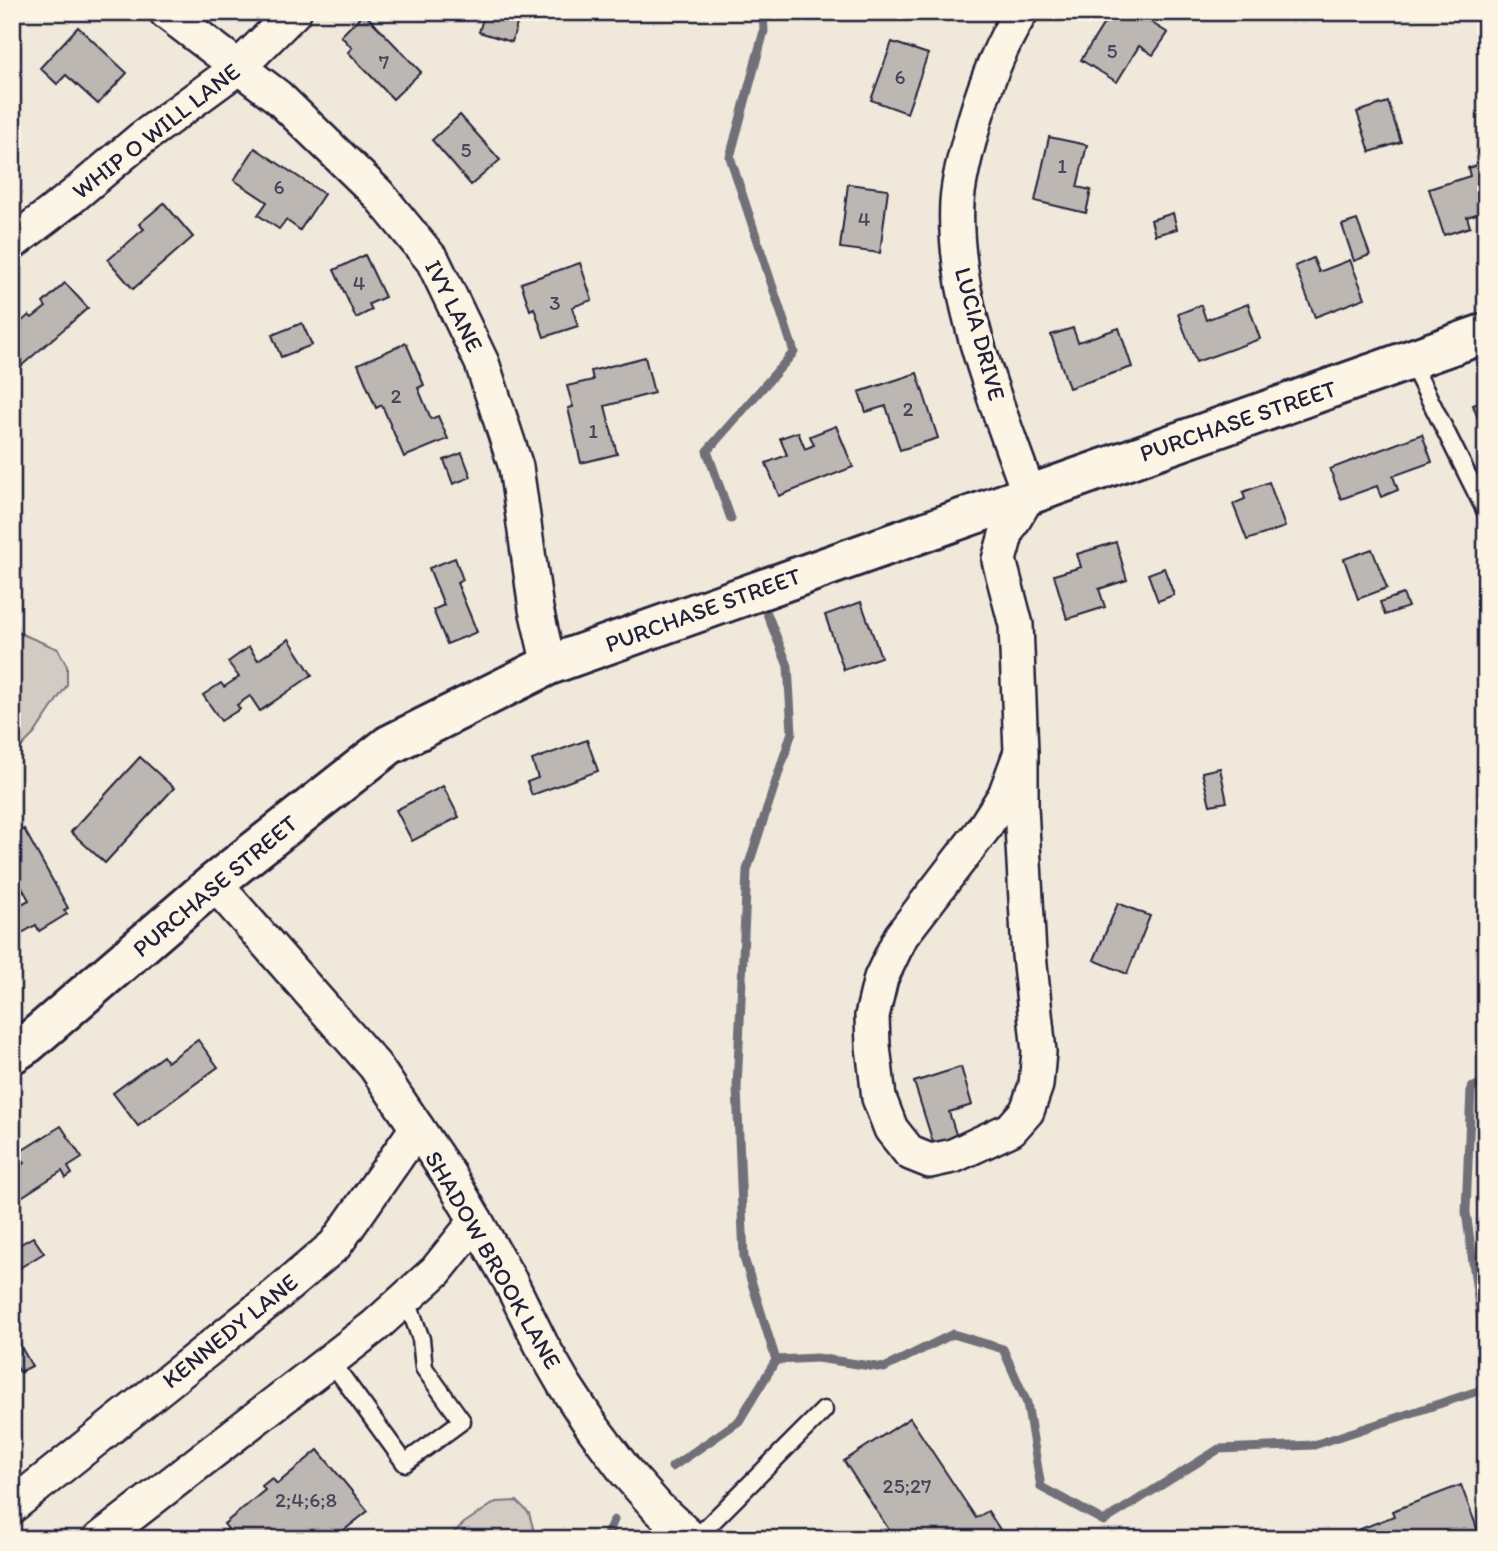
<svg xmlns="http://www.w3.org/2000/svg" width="1498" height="1551" font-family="Itim,sans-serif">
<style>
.green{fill:#d1cbc3;stroke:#7a767f;stroke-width:2}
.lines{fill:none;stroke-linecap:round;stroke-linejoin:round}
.stream{stroke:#716f79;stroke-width:9}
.building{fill:#bcb7b3;stroke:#22223b;stroke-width:2}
.lane-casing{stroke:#22223b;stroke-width:21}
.street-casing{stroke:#22223b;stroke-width:38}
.secondary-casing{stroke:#22223b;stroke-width:44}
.lane{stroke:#fcf5e5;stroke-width:16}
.street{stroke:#fcf5e5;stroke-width:33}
.secondary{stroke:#fcf5e5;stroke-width:38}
.labels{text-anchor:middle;stroke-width:7;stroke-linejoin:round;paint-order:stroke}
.number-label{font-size:21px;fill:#484759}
.street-label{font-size:24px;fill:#22223b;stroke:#fcf5e5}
</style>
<rect width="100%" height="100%" fill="#efe8db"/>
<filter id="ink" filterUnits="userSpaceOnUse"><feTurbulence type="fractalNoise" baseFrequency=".0143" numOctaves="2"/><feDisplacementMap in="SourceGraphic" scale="14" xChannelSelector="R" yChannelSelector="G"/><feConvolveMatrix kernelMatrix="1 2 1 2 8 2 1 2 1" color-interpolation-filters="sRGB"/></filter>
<g filter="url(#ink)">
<g class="green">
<polygon points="12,630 58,649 67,666 67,685 34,734 12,756"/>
<polygon points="517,1501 529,1513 536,1539 447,1539 464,1523 496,1502"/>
</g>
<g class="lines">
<g class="stream">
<polyline points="731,519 707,451 794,352 730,157 764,31 763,12"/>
<polyline points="764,606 788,666 792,732 747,870 737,1088 744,1258 776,1360"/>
<polyline points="672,1467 739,1421 776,1360 817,1358 884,1368 953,1334 1003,1349 1027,1403 1041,1487 1104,1521 1219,1449 1314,1445 1484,1389 1480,1313 1466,1212 1471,1088 1486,1082"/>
<polyline points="605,1539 614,1520"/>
</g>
</g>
<g class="building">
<polygon points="485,12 520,13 512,42 479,32"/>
<polygon points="1111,12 1134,12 1168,33 1153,55 1139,46 1117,82 1081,60"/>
<polygon points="364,13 421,72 393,99 348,52 352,48 341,36"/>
<polygon points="78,27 127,73 98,104 66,75 57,84 40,68"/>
<polygon points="892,42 928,54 907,113 871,100"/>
<polygon points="1388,102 1401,142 1370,152 1357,112"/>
<polygon points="460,115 500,160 471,185 432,140"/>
<polygon points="1049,137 1087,145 1077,187 1091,190 1086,213 1035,201"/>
<polygon points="255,148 324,194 300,230 286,220 279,229 258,215 267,202 234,180"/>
<polygon points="1486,162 1486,211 1467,217 1470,227 1444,235 1429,189 1470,176 1468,168"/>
<polygon points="848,184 888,189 880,253 840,248"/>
<polygon points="164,203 193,237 133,289 108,260 144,229 139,224"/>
<polygon points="1173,213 1177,229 1155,235 1151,220"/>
<polygon points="1357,220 1370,255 1354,261 1342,225"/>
<polygon points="365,255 385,297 369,304 372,310 356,318 334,270"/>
<polygon points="1313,258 1319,272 1350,260 1365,298 1315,317 1295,266"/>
<polygon points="580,263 592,300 572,307 578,326 544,337 534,308 530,310 521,283"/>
<polygon points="65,283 88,308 19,368 12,361 12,330 29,315 32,318 46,307 43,303"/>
<polygon points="1248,304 1260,339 1196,362 1178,314 1201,305 1206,320"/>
<polygon points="302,323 312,345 281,357 272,335"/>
<polygon points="1073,328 1078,342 1119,328 1132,367 1069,388 1051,335"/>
<polygon points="406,343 424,385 418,388 431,419 438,416 448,439 404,457 382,405 376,408 358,364"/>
<polygon points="645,357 654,393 605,406 617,454 581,463 568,408 573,407 567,386 593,380 591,371"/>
<polygon points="917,373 938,438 900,450 886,406 866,412 859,392"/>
<polygon points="1486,400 1486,447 1484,448 1481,440 1485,438 1473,405"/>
<polygon points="836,426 853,467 779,496 766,463 787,455 780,438 798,432 805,449 814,445 810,436"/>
<polygon points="1422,434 1432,462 1393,476 1398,490 1381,497 1377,486 1341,499 1330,469"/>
<polygon points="462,453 471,477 453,484 444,460"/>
<polygon points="1269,482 1285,527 1247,540 1233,504 1245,499 1243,492"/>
<polygon points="1116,542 1127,580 1099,589 1105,607 1067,619 1054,575 1081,567 1077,554"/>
<polygon points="1372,549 1387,588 1358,599 1344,559"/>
<polygon points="455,558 463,580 457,583 477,632 447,644 433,610 444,605 429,568"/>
<polygon points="1164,568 1174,595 1158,601 1148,574"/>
<polygon points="1403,594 1408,607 1385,615 1380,602"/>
<polygon points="861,602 881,657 844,670 825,615"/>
<polygon points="289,639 312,675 260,711 250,696 237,705 240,709 221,721 203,695 221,683 224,687 239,677 228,662 249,647 258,660"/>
<polygon points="587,740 598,771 532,795 527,782 538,778 532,760"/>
<polygon points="140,757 174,788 105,863 71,832"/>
<polygon points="1220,768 1227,802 1210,805 1202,772"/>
<polygon points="443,786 459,817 412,841 396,810"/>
<polygon points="24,829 68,908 64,910 67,914 39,931 36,925 15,937 12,932 12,909 29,900 12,870 12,836"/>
<polygon points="1118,903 1150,916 1127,974 1094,960"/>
<polygon points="198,1040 218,1067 138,1126 113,1093 163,1056 167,1062"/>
<polygon points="961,1067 972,1105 949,1112 960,1147 937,1155 914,1082"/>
<polygon points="61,1126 82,1158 68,1167 72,1174 66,1178 62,1171 12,1203 12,1171 25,1163 18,1153"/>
<polygon points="33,1237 44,1253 18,1269 12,1260 12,1249"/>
<polygon points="17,1340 32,1366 20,1372 12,1359 12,1343"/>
<polygon points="910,1418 976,1518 988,1511 1006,1539 895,1539 844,1461"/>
<polygon points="318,1450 368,1511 333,1539 216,1538 228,1529 224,1524 265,1490 262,1486 272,1478 277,1484"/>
<polygon points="1461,1485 1481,1539 1335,1539 1394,1516 1392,1511"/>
</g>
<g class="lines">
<defs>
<g id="lane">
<polyline points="1410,360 1486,512"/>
<polyline points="330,1360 405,1463 462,1421 424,1368 421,1339 406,1298"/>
<polyline points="695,1539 824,1410"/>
</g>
<g id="street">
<polyline points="166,12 278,97 378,194 433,261 482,363 516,467 536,609 549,665"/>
<polyline points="12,243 72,197 142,138 239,67 294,12"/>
<path d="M1021 752V807L1029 955 1039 1052 1036 1085 1027 1111 1011 1129 953 1156 930 1161 910 1153 891 1129 879 1098 873 1046 872 1016 881 978 901 936 984 828 1005 795 1021 752 1016 625 999 560 1007 531 1029 494C997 404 952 299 957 202 959 174 968 146 975 119 986 82 1000 46 1021 12"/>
<polyline points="214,883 375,1066 449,1175 476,1221 510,1281 541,1344 564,1384 593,1428 626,1472 658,1508 692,1539"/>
<polyline points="12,1506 275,1296 335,1245 417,1128"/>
<polyline points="100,1539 375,1326 436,1271 476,1221"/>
</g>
<polyline id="secondary" points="12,1054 27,1044 214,883 389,745 549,665 1486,333"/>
</defs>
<use href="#lane" class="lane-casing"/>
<use href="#street" class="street-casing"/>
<use href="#secondary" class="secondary-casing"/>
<use href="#lane" class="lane"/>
<use href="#street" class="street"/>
<use href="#secondary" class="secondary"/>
</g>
</g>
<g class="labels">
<g class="number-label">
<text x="1112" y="58">5</text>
<text x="384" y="69">7</text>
<text x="900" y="84">6</text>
<text x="466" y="157">5</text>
<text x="1062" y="173">1</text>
<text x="279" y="194">6</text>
<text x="864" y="226">4</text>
<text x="359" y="290">4</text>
<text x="555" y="310">3</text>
<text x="396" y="403">2</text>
<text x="908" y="416">2</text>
<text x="593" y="438">1</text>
<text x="907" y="1493">25;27</text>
<text x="306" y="1507">2;4;6;8</text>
</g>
<g class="street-label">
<text transform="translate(156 131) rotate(-38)" y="8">WHIP O WILL LANE</text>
<text transform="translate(454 306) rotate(63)" y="8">IVY LANE</text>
<text transform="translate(980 334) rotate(75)" y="8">LUCIA DRIVE</text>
<text transform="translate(1238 421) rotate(-19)" y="8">PURCHASE STREET</text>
<text transform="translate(703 610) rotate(-20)" y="8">PURCHASE STREET</text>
<text transform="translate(215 886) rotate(-40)" y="8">PURCHASE STREET</text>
<text transform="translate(493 1260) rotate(60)" y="8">SHADOW BROOK LANE</text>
<text transform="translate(230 1331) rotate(-39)" y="8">KENNEDY LANE</text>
</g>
</g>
<rect width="1498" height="1551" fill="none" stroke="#fcf5e5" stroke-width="42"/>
<rect x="21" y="21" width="1456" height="1509" fill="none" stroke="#22223b" stroke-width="2.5" filter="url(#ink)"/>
</svg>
